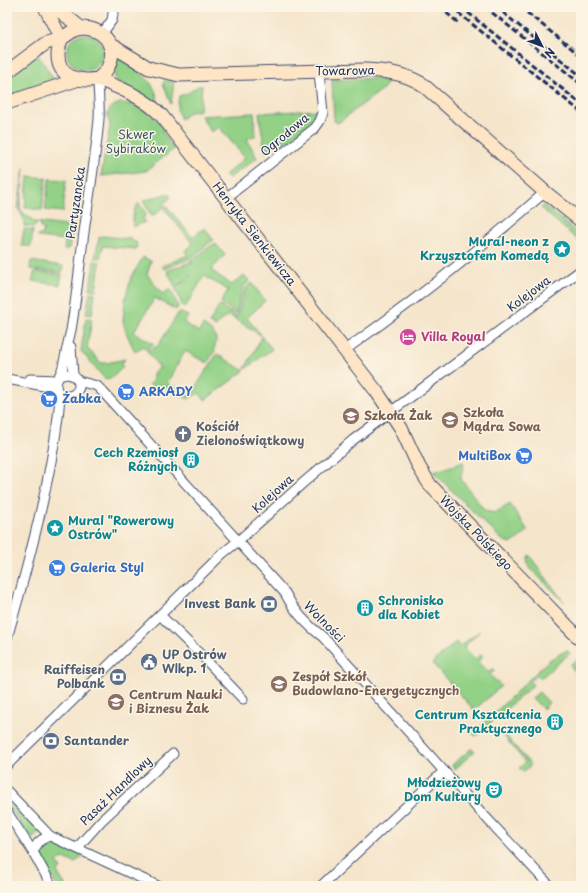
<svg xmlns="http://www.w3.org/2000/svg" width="588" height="893" font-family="'Playpen Sans',sans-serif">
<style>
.green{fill:#92d186;stroke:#568072}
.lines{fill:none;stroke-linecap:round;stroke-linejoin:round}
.street-casing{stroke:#3c4a6e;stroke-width:11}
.secondary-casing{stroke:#3c4a6e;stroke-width:15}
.street{stroke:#fff;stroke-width:9}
.secondary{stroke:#fde5c5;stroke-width:13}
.rail{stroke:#1b2f5e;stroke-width:3;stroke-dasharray:6 3;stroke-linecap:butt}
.labels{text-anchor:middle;stroke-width:3;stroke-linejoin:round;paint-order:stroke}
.street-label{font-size:12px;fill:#1b2f5e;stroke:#fcf5e5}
.park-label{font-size:12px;fill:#395868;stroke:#fcf5e5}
.culture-label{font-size:12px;font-weight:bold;fill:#0d838f;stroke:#fcf5e5;text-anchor:end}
.hotel-label{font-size:12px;font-weight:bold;fill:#b23c85;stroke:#fcf5e5;text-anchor:start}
.shop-label{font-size:12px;font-weight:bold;fill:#366cbe;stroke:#fcf5e5;text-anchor:start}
.education-label{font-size:12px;font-weight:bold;fill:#785e54;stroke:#fcf5e5;text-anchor:start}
.worship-label{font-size:12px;font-weight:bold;fill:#5b616d;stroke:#fcf5e5;text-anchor:start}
.service-label{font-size:12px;font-weight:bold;fill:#4e5e75;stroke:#fcf5e5;text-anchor:end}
</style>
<rect width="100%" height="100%" fill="#fcf5e5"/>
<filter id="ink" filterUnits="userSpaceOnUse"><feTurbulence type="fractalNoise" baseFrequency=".025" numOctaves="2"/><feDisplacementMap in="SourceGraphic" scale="8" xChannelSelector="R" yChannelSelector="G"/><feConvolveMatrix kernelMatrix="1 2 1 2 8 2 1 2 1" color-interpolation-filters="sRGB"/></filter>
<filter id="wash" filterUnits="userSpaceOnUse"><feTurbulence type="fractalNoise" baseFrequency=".012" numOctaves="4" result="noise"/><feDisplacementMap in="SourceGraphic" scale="16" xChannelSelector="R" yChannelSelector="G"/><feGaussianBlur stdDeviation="0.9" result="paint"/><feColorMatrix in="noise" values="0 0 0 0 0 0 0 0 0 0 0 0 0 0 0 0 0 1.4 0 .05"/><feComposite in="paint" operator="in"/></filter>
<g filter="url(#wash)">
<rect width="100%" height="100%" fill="#f5e5cb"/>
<g class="green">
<circle cx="85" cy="52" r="18"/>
<polygon points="38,55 55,81 7,97 7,79"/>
<path d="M117 57C136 70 157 79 158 105L116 80 114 72Z"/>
<polygon points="378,78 387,80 386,85 383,89 338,123 334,121 332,80"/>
<polygon points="164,81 174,81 171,104 163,84"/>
<polygon points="198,86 202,86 200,110 190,112 181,119 177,110 179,96 188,93"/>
<path d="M120 103C139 103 151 114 164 127L162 131 174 149 146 171 101 176 110 125 107 114 111 107Z"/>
<path d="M318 110C314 126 293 137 280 146L277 143 265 152 259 113Z"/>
<polygon points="254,113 256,135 247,139 257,158 229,178 225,175 245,158 219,127 211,132 201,116"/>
<polygon points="24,168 20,210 35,222 73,227 69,248 64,250 65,240 38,237 38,235 42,235 44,229 40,228 41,223 36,223 35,227 24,226 24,219 18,208"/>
<polygon points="28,176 46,178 42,210 25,208"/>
<polygon points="49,179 66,180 63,212 45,210"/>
<polygon points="168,193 171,197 163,204 165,206 166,205 192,237 205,228 213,240 191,258 164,269 162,266 188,255 185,251 193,244 163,207 152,217 143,201"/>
<path d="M139 203 146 214 143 218 145 222 133 227C133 218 132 210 139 203Z"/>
<polygon points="543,206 545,206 581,236 581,243 541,208"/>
<polygon points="24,229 33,230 31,246 21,246"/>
<polygon points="102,236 131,239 132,241 136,242 137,247 136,249 103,246 100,258 95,258 99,238"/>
<polygon points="215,243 225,255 211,270 232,285 244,275 250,281 243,287 236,314 221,302 228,290 204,276 185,308 182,305 175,287 185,281 192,274 185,281 175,286 167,271 190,262 193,265 190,261"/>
<polygon points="143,257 151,261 147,274 162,294 171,289 178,307 176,310 155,298 134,332 154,344 146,350 143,346 135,352 126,332 123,321 125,299 131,278"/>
<polygon points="31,261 63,266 62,273 30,269"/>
<polygon points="94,261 100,262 96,290 90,289"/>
<polygon points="35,271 62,275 60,285 32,281"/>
<polygon points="252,283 265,301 247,318 262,336 229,315 220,321 216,327 209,323 220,305 237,317 245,289"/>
<polygon points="90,292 95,293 92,315 86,314"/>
<path d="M179 312 188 316 184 323 199 332 203 325C214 332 219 336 214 349L215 351 207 363 185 351 167 383 190 396 217 354 244 371 205 400 199 393 188 399 159 384 154 389 149 384 153 380V373L160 368 147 351 158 346Z"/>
<polygon points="86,318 92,319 87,348 101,363 107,363 125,359 121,365 123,367 112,378 105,379 81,351"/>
<polygon points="262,337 272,349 244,370"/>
<polygon points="464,462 461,475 461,479 485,511 494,513 510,504 528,531 511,544 501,539 433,472"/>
<polygon points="529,555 564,602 529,567 527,560"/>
<polygon points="480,631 464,647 476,659 481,654 483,656 478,662 488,672 493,668 495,670 490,675 501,686 474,710 432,663 456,642 460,646"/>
<polygon points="567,650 570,653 542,677 536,676 530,681 533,685 476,736 473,734 549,660"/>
<polygon points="577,660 581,663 581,677 572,668 571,664"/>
<polygon points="539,692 549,703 543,709 532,698"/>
<polygon points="500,729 531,765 523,772 519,768 525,762 499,730"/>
<polygon points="471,749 475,751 455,769 452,765"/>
<polygon points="7,796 40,832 32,839 7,805"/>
<polygon points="50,840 83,856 75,863 63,858 57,862 61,869 57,872 66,886 57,886 55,883 38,852 41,843"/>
</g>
</g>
<g filter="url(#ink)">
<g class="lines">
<defs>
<g id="street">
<polyline points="102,34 112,20 114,7"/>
<polyline points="226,198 315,128 320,121 323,113 319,72"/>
<polyline points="71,347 73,375"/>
<path d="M345 350C414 301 481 249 545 192"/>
<path d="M60 376C75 369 86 386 74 394 66 399 56 394 56 385 56 379 62 373 63 366 66 354 68 342 71 330 77 295 80 260 85 225 90 190 96 154 99 119 100 106 98 92 98 79"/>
<polyline points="7,379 44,386 57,391"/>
<polyline points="30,379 57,380"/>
<path d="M78 381 97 386 102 391 285 593C294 611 307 625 323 637L479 810 550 886"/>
<polyline points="160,615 203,657 243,699"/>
<path d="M7 638C23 583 38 528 49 472 54 446 59 420 60 394"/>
<polyline points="7,765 222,554 237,542 303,483 353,440 581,270"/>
<polyline points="7,791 50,836 158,886"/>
<polyline points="7,812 33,852 52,886"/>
<polyline points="77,848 101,821 173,754"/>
<path d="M33 852C37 843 40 839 50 836"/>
<polyline points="321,886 444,771"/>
</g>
<g id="secondary">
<polyline points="45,7 61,39"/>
<polyline points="55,7 81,28"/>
<path d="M81 28C102 28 118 44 109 65 107 71 102 75 98 79 79 82 58 78 58 55 58 49 60 44 61 39L74 30Z"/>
<path d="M109 44 149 68 179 75 365 70C385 71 404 73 422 84L545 192 581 221"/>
<polyline points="7,72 46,43 61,39"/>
<path d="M98 79C121 88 145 98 162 116L377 392 401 428 419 467 430 485 581 640"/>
<polyline points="7,103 76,80"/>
</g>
</defs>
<use href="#street" class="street-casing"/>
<use href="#secondary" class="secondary-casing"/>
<use href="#street" class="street"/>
<use href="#secondary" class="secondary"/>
<g class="rail">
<polyline points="439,7 460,24"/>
<polyline points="451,7 581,112"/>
<polyline points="461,7 581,104"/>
<polyline points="485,7 581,84"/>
<polyline points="496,7 581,76"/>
<polyline points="520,7 581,56"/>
</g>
</g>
</g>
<defs>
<symbol id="sight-disc" viewBox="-11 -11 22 22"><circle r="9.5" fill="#0f9aa8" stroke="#fcf5e5"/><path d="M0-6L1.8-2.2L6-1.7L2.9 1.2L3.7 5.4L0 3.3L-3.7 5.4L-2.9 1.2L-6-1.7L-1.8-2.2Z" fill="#fff"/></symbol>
<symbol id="hotel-disc" viewBox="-11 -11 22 22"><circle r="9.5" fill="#d1479c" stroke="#fcf5e5"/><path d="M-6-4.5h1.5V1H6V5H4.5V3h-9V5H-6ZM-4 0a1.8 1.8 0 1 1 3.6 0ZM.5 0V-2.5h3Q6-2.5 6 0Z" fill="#fff"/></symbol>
<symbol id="supermarket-disc" viewBox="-11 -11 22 22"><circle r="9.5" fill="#3f7fe0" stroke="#fcf5e5"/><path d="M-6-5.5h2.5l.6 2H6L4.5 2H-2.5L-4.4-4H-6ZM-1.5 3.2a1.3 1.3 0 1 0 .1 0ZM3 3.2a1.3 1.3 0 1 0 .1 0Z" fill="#fff"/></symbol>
<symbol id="school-disc" viewBox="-11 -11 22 22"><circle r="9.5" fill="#8d6e63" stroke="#fcf5e5"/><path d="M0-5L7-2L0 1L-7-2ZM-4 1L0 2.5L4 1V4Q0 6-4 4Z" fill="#fff"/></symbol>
<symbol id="church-disc" viewBox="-11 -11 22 22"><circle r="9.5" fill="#6b7280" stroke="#fcf5e5"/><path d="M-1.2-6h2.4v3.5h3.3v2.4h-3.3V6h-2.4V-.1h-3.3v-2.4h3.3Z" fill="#fff"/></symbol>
<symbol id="building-disc" viewBox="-11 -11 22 22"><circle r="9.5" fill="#0f9aa8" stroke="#fcf5e5"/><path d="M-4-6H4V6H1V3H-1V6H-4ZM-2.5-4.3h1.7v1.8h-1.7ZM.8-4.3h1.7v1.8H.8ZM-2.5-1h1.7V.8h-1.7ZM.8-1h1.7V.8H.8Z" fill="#fff"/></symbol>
<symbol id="bank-disc" viewBox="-11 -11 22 22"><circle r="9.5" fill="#5c6f8a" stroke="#fcf5e5"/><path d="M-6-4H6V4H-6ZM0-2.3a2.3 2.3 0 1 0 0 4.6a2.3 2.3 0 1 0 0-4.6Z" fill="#fff"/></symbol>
<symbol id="civic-disc" viewBox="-11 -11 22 22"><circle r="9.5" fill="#5c6f8a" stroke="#fcf5e5"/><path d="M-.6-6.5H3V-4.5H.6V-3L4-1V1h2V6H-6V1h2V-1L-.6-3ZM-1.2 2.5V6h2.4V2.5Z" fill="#fff"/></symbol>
<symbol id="university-disc" viewBox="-11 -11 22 22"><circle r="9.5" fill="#8d6e63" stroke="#fcf5e5"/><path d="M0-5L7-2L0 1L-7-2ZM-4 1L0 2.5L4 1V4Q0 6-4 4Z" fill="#fff"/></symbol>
<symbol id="theatre-disc" viewBox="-11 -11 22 22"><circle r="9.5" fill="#0f9aa8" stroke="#fcf5e5"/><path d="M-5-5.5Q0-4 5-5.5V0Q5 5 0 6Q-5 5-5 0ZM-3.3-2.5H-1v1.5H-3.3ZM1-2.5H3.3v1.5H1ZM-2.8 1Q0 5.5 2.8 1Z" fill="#fff"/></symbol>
</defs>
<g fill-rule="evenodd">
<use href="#sight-disc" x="552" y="239" width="20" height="20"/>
<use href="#hotel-disc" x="398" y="327" width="20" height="20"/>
<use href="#supermarket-disc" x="116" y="382" width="20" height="20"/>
<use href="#supermarket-disc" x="39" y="389" width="20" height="20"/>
<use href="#school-disc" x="341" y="406" width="20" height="20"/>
<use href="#school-disc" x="440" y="410" width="20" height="20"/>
<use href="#church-disc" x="173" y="424" width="20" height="20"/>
<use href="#supermarket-disc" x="514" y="446" width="20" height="20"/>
<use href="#building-disc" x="181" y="450" width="20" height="20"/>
<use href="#sight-disc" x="45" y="518" width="20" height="20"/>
<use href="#supermarket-disc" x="47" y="558" width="20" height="20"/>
<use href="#bank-disc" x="259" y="594" width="20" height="20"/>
<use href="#building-disc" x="355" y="598" width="20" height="20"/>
<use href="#civic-disc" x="139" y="652" width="20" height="20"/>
<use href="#bank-disc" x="108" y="667" width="20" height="20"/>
<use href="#university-disc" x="269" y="674" width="20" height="20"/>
<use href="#university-disc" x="106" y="692" width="20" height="20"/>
<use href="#building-disc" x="545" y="712" width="20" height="20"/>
<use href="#bank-disc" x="41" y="731" width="20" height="20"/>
<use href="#theatre-disc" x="484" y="780" width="20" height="20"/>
</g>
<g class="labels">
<g class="street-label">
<text transform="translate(345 71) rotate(-1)" y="4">Towarowa</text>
<text transform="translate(285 135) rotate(-40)" y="4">Ogrodowa</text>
<text transform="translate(76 203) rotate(-82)" y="4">Partyzancka</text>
<text transform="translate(254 234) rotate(52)" y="4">Henryka Sienkiewicza</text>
<text transform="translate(529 294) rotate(-37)" y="4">Kolejowa</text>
<text transform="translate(273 494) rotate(-42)" y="4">Kolejowa</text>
<text transform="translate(476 533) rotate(46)" y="4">Wojska Polskiego</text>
<text transform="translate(324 622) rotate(45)" y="4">Wolności</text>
<text transform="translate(116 791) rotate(-44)" y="4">Pasaż Handlowy</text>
</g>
<g class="park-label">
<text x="136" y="139">Skwer<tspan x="136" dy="14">Sybiraków</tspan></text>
</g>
<g class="culture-label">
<text x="549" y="246">Mural-neon z<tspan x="549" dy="14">Krzysztofem Komedą</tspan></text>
<text x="178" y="457">Cech Rzemiosł<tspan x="178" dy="14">Różnych</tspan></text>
<text x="68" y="525" text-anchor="start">Mural "Rowerowy<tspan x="68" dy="14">Ostrów"</tspan></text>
<text x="378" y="605" text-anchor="start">Schronisko<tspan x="378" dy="14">dla Kobiet</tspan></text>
<text x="542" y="719">Centrum Kształcenia<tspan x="542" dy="14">Praktycznego</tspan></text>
<text x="481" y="787">Młodzieżowy<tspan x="481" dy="14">Dom Kultury</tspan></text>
</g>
<g class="hotel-label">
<text x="421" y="341">Villa Royal</text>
</g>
<g class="shop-label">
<text x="139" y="396">ARKADY</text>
<text x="62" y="403">Żabka</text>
<text x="511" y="460" text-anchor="end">MultiBox</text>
<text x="70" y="572">Galeria Styl</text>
</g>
<g class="education-label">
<text x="463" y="417">Szkoła<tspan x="463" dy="14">Mądra Sowa</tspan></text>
<text x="364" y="420">Szkoła Żak</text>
<text x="292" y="681">Zespół Szkół<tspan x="292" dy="14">Budowlano-Energetycznych</tspan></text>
<text x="129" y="699">Centrum Nauki<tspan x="129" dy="14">i Biznesu Żak</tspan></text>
</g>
<g class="worship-label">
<text x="196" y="431">Kościół<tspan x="196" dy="14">Zielonoświątkowy</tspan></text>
</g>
<g class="service-label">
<text x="256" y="608">Invest Bank</text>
<text x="162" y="659" text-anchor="start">UP Ostrów<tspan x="162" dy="14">Wlkp. 1</tspan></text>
<text x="105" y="674">Raiffeisen<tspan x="105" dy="14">Polbank</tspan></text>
<text x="64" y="745" text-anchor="start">Santander</text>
</g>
</g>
<rect width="588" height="893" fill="none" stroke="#fcf5e5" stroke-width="24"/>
<g transform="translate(542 46) rotate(132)" stroke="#fcf5e5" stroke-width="3" paint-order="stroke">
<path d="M0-3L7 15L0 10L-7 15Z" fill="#1b2f5e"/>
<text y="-6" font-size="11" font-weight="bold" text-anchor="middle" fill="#1b2f5e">N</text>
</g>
</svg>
